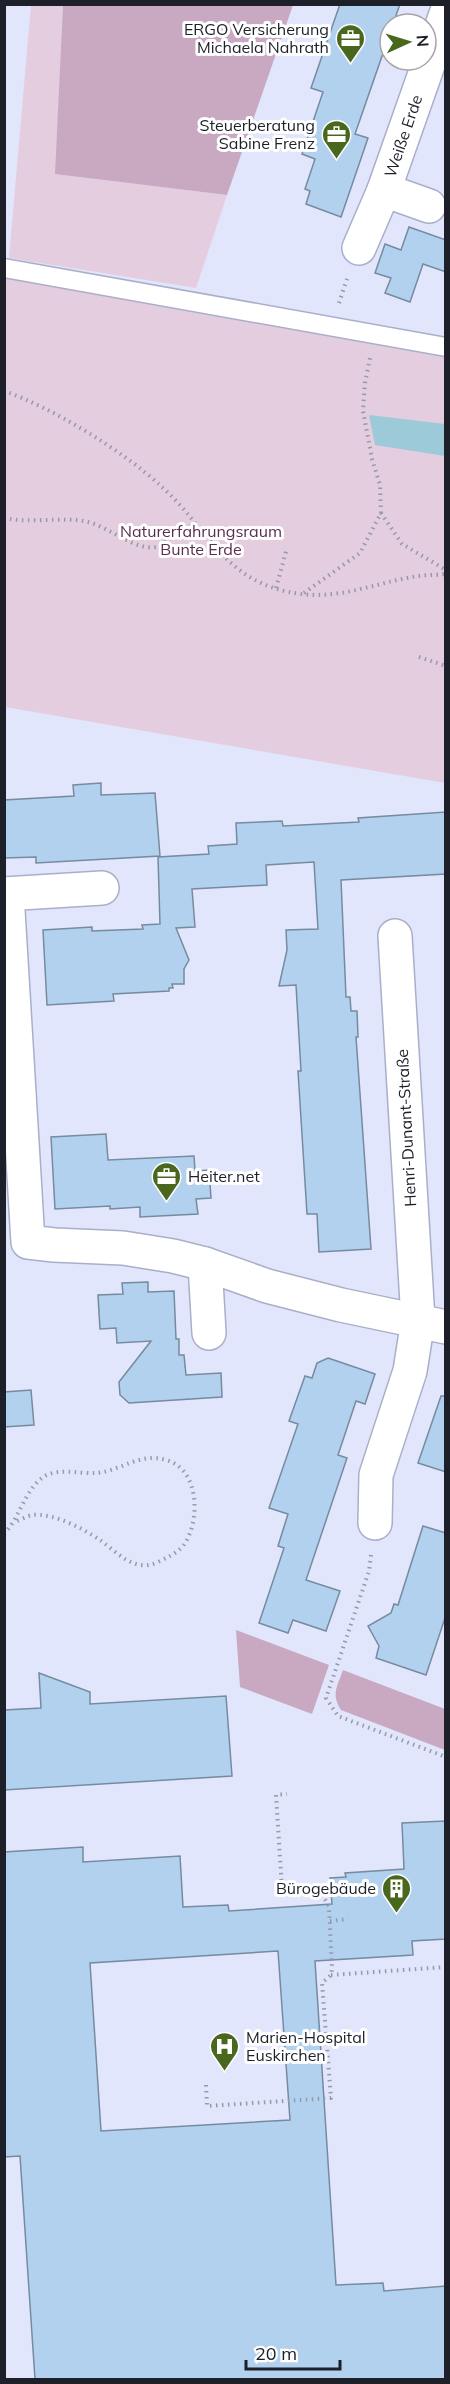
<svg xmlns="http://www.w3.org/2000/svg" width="450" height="2384" font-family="Mulish,sans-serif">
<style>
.green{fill:#e4cddf}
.forest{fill:#c9a8c2}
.water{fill:#9ccad8}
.building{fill:#b2d1ee;stroke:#768b9f;stroke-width:1.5;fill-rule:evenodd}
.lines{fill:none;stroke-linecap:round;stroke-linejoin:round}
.lane-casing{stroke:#a9afc9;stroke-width:21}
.street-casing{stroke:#a9afc9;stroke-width:36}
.path{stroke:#9599aa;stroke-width:4;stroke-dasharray:1.5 4.5;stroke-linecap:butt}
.lane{stroke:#fff;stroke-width:18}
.street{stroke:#fff;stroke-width:33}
.labels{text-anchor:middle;stroke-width:6;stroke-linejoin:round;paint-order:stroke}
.poi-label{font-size:16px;fill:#1d1f29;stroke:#fff;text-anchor:end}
.street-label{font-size:16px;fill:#1d1f29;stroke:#fff}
.park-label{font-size:16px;fill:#592d52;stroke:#fff}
</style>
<rect width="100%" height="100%" fill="#e1e6fc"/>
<g class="green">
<polygon points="31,5 63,5 56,174 227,195 196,288 9,258"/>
<polygon points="4,277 445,356 445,783 5,707"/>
</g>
<g class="forest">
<polygon points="63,5 293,5 227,195 55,174"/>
<polygon points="236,1630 329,1665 312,1714 240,1687"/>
<path d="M343 1670 445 1709V1750L341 1710C331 1694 337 1687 343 1670Z"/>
</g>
<polygon class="water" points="369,415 445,424 445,456 375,445"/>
<g class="building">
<polygon points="340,4 400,4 393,24 390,24 390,33 355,134 368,138 341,217 306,204 310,191 305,189 315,159 302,154 323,92 311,88"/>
<polygon points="409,227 446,240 446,272 423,264 410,302 385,293 391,278 375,273 385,244 401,250"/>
<polygon points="101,783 101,795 155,793 160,856 36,863 36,857 4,858 4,800 74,796 73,785"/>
<polygon points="446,812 446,874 341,880 346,997 350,997 351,1011 357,1011 358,1037 356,1037 371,1249 319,1252 317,1214 307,1214 298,1071 301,1071 296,985 279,986 287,950 286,930 318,929 314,862 266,865 267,885 192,889 195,927 176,928 189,960 184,969 184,984 172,984 173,988 169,988 169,991 113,994 114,1001 47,1005 43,930 92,927 92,931 143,929 142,925 160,924 158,857 209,854 208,846 237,844 236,823 282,821 283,826 359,822 358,818"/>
<polygon points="106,1134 108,1160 194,1156 195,1171 209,1170 211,1198 196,1199 198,1214 140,1217 140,1207 110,1209 110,1206 55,1209 51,1137"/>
<polygon points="148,1282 148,1292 174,1291 176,1339 179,1339 179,1355 184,1355 186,1375 221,1373 222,1397 129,1403 120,1395 119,1382 151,1341 117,1343 116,1328 100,1329 98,1295 123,1294 122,1283"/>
<polygon points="328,1358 375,1374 365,1404 356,1401 338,1455 347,1458 306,1580 340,1591 326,1631 293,1620 288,1633 259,1623 284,1548 278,1546 288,1514 269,1508 298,1424 289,1421 305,1376 312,1378 317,1363"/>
<polygon points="31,1390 34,1425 4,1427 4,1392"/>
<polygon points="441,1396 446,1396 446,1472 418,1463"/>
<polygon points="423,1526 446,1533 446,1615 426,1675 376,1658 379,1646 368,1626 391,1613 394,1604 398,1605"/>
<polygon points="39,1673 90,1692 90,1704 226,1696 232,1776 4,1790 4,1710 41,1708"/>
<path d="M446 1821V1939L412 1941 413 1955 315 1961 336 2285 383 2283 384 2291 446 2286V2379H35L20 2156 4 2157V1852L83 1847V1862L180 1856 183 1907 228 1905 229 1911 332 1904 330 1878 346 1877 345 1873 404 1869 402 1823ZM278 1951 290 2120 101 2131 90 1963Z"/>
</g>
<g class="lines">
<defs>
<polyline id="lane" points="4,268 446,347"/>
<g id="street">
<polyline points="384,190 429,206"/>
<polyline points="359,248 384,190 446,14"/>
<polyline points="4,894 102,888"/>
<polyline points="7,894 28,1242 54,1245 123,1248 173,1256 205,1264 267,1286 341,1305 446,1327"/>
<polyline points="205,1264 209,1333"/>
<polyline points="375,1523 376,1475 410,1371 418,1320 395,936"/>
</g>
</defs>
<use href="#lane" class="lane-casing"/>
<use href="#street" class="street-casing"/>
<g class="path">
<polyline points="339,303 348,276"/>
<path d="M4 391C53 408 123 451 161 486 211 531 224 584 301 594 343 599 378 582 418 576 427 575 436 575 446 574"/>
<polyline points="381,513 402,544 446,570"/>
<path d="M4 518C33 524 63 516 88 522 111 528 135 551 157 547L195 523"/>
<polyline points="276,588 287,548"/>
<polyline points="304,593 360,553 381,513 380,485 372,459 363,411 365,383 370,358"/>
<polyline points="419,657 446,666"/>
<path d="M4 1534C20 1517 24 1492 42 1478 56 1467 79 1474 96 1473 121 1471 140 1452 166 1460 200 1469 201 1522 183 1546 176 1554 166 1558 156 1563 133 1572 117 1552 100 1540 82 1528 54 1513 32 1515 27 1516 20 1520 15 1522"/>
<polyline points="371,1555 369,1571 326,1698 338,1716 446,1757"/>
<polyline points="330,1921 348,1919"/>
<polyline points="331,1975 446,1967"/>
<polyline points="206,2085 207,2106 331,2098 322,1983 331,1975 332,1969 329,1906 317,1887 282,1889 276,1795 287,1794"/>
</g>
<use href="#lane" class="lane"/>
<use href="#street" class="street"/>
</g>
<defs>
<symbol id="office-pin" viewBox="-11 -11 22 30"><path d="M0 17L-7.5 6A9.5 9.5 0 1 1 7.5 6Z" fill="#49681d" stroke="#fff"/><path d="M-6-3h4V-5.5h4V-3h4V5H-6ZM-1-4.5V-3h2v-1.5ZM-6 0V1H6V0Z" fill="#fff"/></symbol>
<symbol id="building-pin" viewBox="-11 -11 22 30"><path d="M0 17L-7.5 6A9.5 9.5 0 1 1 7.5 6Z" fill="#49681d" stroke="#fff"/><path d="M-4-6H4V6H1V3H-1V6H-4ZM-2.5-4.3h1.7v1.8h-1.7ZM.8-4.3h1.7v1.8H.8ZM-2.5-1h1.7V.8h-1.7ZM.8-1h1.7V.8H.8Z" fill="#fff"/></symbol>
<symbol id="hospital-pin" viewBox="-11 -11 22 30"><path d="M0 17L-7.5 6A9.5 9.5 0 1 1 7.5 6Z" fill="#49681d" stroke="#fff"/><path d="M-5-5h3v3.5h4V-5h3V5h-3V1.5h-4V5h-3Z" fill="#fff"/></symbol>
</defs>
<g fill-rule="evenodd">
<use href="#office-pin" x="334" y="22" width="33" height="45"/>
<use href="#office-pin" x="320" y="118" width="33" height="45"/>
<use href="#office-pin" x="150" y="1160" width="33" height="45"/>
<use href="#building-pin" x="380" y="1872" width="33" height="45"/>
<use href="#hospital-pin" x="208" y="2030" width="33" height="45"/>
</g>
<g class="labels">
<g class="poi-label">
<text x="329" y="35">ERGO Versicherung<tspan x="329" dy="18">Michaela Nahrath</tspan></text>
<text x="315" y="131">Steuerberatung<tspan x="315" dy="18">Sabine Frenz</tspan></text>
<text x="188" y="1182" text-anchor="start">Heiter.net</text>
<text x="376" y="1894">Bürogebäude</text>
<text x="246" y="2043" text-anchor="start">Marien-Hospital<tspan x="246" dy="18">Euskirchen</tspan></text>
</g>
<g class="street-label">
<text transform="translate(403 136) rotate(-71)" y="6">Weiße Erde</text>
<text transform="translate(406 1128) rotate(-93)" y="6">Henri-Dunant-Straße</text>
</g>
<g class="park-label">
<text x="201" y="537">Naturerfahrungsraum<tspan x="201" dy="18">Bunte Erde</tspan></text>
</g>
</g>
<rect width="450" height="2384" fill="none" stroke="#1d1f29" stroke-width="12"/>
<g transform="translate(408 42) rotate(86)"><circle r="28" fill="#ffffff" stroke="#a5a5a9" stroke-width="1.5"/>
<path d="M0-4.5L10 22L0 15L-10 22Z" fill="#49681d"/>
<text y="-9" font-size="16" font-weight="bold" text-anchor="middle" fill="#1d1f29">N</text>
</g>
<path d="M246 2360v9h94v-9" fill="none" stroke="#1d1f29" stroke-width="3"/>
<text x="255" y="2360" font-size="18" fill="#1d1f29" stroke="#ffffff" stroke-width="4.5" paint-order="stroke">20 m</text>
</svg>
